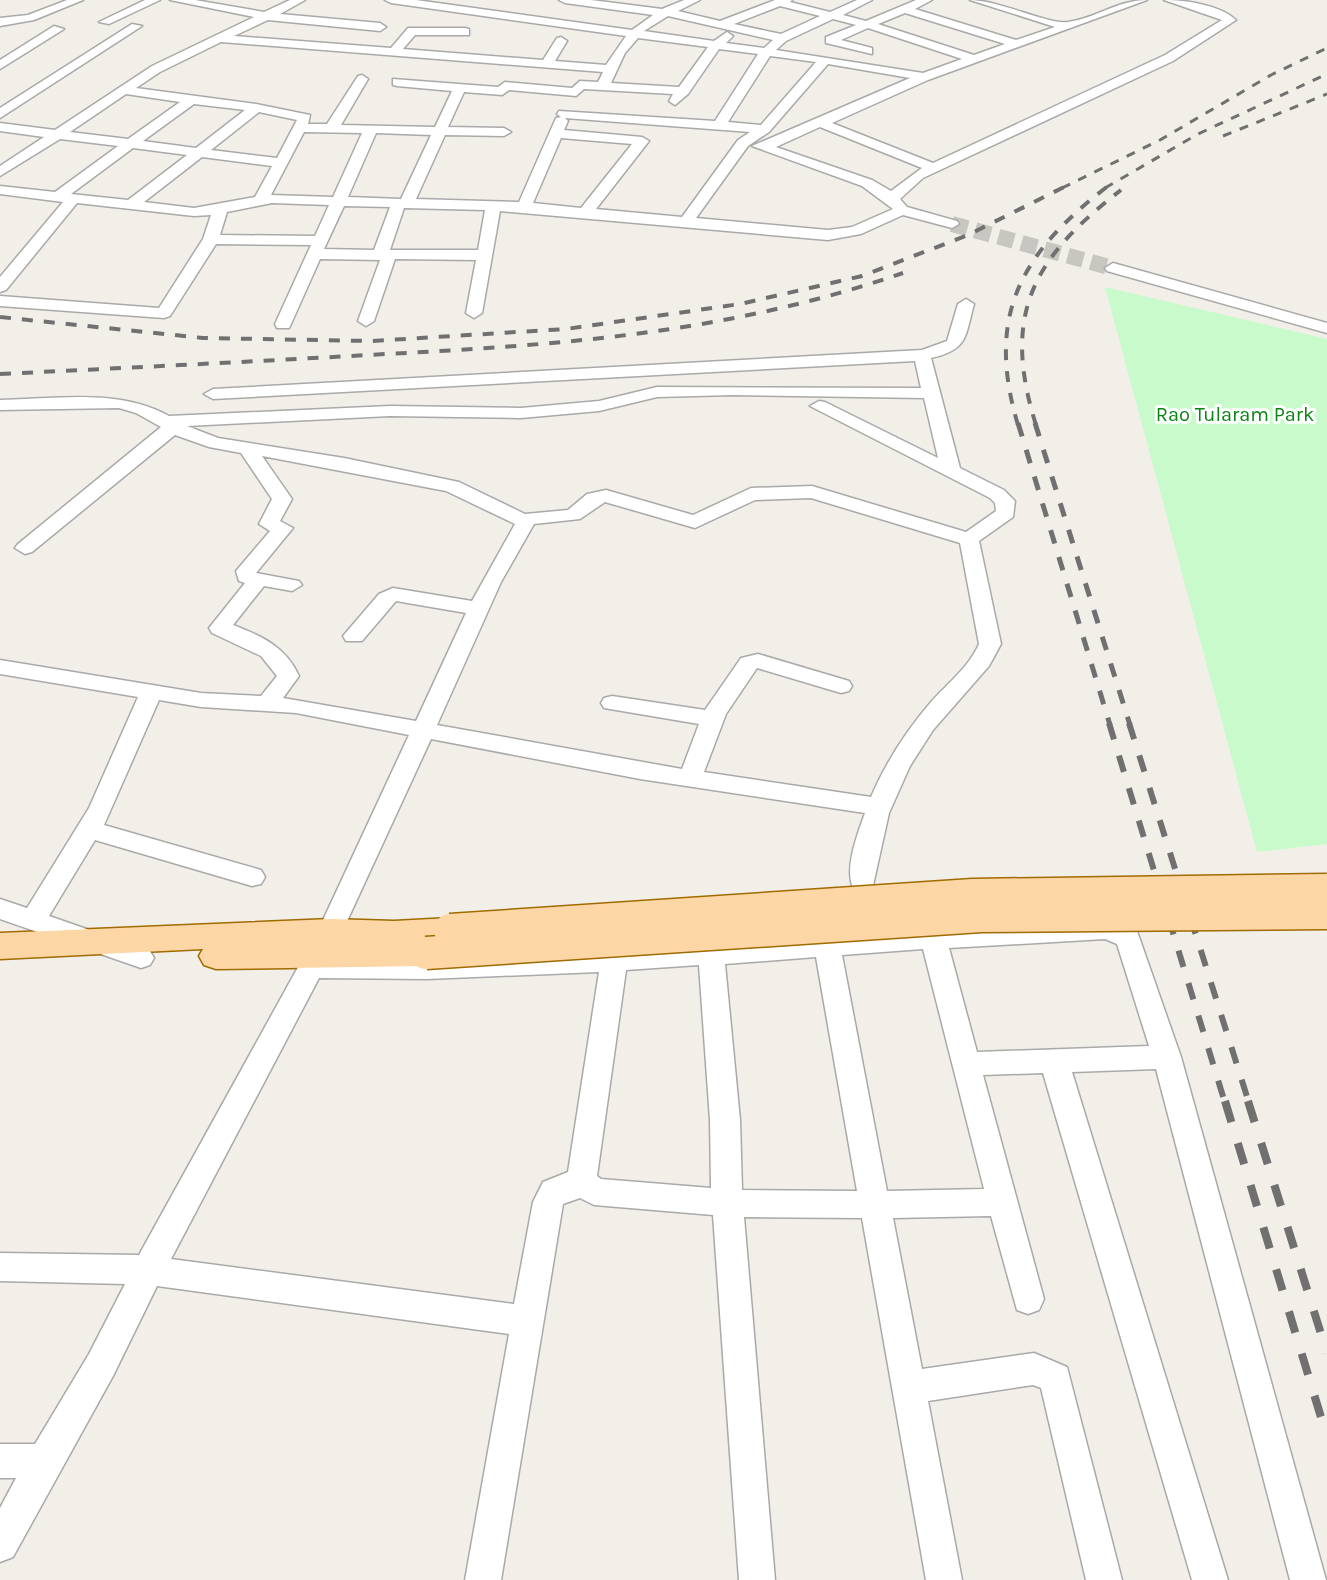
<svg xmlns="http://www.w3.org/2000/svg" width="1327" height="1580" font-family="Karla,sans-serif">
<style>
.park{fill:#c8facc}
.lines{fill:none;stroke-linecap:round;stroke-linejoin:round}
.minor-tunnel{stroke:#c8c6c1;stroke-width:16;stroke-dasharray:16 8;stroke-linecap:butt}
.minor-casing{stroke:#a9a9a9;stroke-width:3}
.major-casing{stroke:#a06b00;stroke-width:3}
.minor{fill:#fff;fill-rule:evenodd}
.major{fill:#fcd6a4;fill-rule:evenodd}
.rail-far4{stroke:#707070;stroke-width:3;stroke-dasharray:9 9;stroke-linecap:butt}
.rail-far3{stroke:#707070;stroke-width:4;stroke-dasharray:11 11;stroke-linecap:butt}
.rail-far2{stroke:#707070;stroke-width:5;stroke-dasharray:14 14;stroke-linecap:butt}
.rail-far1{stroke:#707070;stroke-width:6;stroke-dasharray:17 17;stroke-linecap:butt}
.rail{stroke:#707070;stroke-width:8;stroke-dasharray:22 22;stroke-linecap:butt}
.major-bridge-casing{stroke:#a06b00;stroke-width:35;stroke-linecap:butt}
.major-bridge{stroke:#fcd6a4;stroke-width:32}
.labels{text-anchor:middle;stroke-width:6;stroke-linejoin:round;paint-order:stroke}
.far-park-label{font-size:20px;fill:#0c8416;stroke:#fff}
</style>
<rect width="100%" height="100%" fill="#f2efe9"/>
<polygon class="park" points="1105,287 1327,339 1327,844 1257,852"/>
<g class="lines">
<polyline class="minor-tunnel" points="952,224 1113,268"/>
<defs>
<g id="minor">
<polygon points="67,0 83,0 34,20 0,26 0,18 28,15"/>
<polygon points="145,0 160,0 109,24 99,22"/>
<path d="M170 0H195L264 12 290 0H305L280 14 380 23 386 27 380 31 268 20 234 36 391 48 408 28H465L469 29V35H415L403 49 543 60 557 38 561 37 567 41 555 61 606 65 626 36 391 3 385 0H416L632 30 653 15 565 3 559 0H591L662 9 684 0H700L678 11 720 21 775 0H792L790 2 830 12 857 0H872L843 15 866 21 916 0H932L915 9 1016 40 1055 27 970 0C999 0 1049 25 1068 22 1096 18 1118 0 1147 0L928 80 832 123 933 163 1165 55 1222 20 1164 0C1186 0 1220 5 1236 20L1173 61 923 178 900 199 907 207 957 221 959 224 952 228 903 215 861 234 828 240 500 211 482 313 474 318 466 313 476 260 395 259 374 321 366 326 358 321 380 260 320 259 291 324 289 328H277L275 324 311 245 216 244 170 316 164 318 0 306V296L159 308 203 239 211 215 194 216 77 203 6 290 0 292V277L63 202 0 194V186L55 192 118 146 60 139 0 176V166L44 137 0 131V123L55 130 152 66 254 17ZM780 6 820 16 781 34 734 24ZM905 13 1005 44 974 55 878 24ZM668 16 773 40 764 48 726 43 733 36 727 32 714 41 644 31ZM833 19 856 25 826 37V43L872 54V48L841 40 868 28 962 59 923 73 776 50 786 41ZM638 38 708 47 679 87 611 83 625 53ZM221 42 603 72 598 82 580 81 572 88 505 82 498 87 393 79V85L397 86 452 91 435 127 341 125 368 79 362 75 358 76 327 124H308L310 115 256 104 136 88 160 72ZM719 49 758 54 715 121 559 111 557 114 561 117 556 118 519 202 416 199 445 135 504 136 511 132 504 128 448 127 464 92 502 95 509 90 576 96 584 89 673 94 669 101 675 105 688 94ZM770 56 816 62 761 125 728 122ZM828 64 910 78 752 146 862 186 893 209 852 227 828 230 696 218 748 146 769 132ZM126 94 180 102 128 139 70 132ZM194 104 245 110 196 148 143 141ZM259 112 297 120 277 158 211 150ZM565 118 750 132 738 140 682 217 596 209 649 141 642 137 564 130 568 121ZM820 127 922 168 891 191 872 180 776 147ZM304 132 362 133 333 197 271 195ZM376 133 431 135 401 199 348 197ZM561 138 632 144 581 208 533 203ZM133 148 187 155 128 200 71 194ZM202 157 272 166 255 197 194 208 144 202ZM272 203 329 205 315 236 220 235 227 212ZM344 206 390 207 374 250 324 249ZM404 208 485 210 478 250H390Z"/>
<polygon points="132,24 142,26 0,118 0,108"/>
<polygon points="54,26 64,29 0,69 0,60"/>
<polygon points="1113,263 1327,323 1327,333 1107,271 1105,268"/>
<path d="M966 299 974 304C965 337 968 350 931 358L960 468 1004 490 1015 501 1013 517 979 541 1001 644 989 666 933 730 910 766 889 813 872 890 863 892 854 890C843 870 858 833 865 813L640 779 431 739 330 958H427L614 950 1107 919 1137 931 1181 1057 1326 1580H1290L1156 1069 1072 1072 1228 1580H1192L1043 1073 983 1075 1044 1299 1039 1310 1028 1314 1017 1310 991 1216 893 1218 922 1369 1034 1353 1067 1367 1122 1580H1086L1041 1388 1033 1385 928 1401 962 1580H926L862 1218 744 1217 775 1580H739L713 1215 594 1205 580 1198 563 1204 501 1580H465L509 1334 157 1286 113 1376 13 1557 0 1562V1508L16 1478H0V1444H35L89 1354 125 1284 0 1281V1253L139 1255 318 931 409 735 296 713 201 707 159 700 104 825 261 870 265 877 261 884 252 886 95 840 49 916 150 951 154 958 150 965 141 968 0 919V899L27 908 89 808 138 697 0 674V660L201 693 261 696 277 676 261 656 212 633 209 628 245 583 239 581 236 571 270 531 259 524 272 499 241 453 209 447 175 435 32 552 25 554 15 548 18 544 161 427 136 413 119 408 0 410V400C57 399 118 388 169 416L390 406 521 408 599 401 657 387 921 388 915 361 213 399 204 394 213 389 922 350 947 341 958 304ZM733 395 924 398 938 458 825 402 819 401 810 406 990 498 995 503 996 511 966 532 812 486 751 488 693 515 606 490 587 494 568 510 525 514 459 482 344 458 218 438 187 426 390 416 521 418 599 411 657 397ZM262 456 446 491 515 524 472 601 393 588 379 594 343 636 346 641H362L396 601 466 613 416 721 283 698 299 676C286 647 262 636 233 625L264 586 292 591 302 585 299 581 256 573 293 528 280 521 292 499ZM811 498 960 543 979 644C969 667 948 683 931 702 907 730 886 762 871 797L704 772 726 714 757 668 841 693 849 691 852 686 849 681 758 654 741 658 705 710 612 696 604 698 601 703 604 708 699 724 682 769 437 725 501 582 534 524 580 519 605 502 695 528 755 500ZM1105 939 1117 944 1149 1046 977 1052 949 948ZM923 949 984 1189 887 1191 842 955ZM816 957 857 1191 742 1190 740 1120 725 964ZM699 965 710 1120 711 1188 601 1179 597 1176 626 970ZM599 972 568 1172 543 1182 533 1202 514 1304 171 1259 319 978 427 979Z"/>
</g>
<polygon id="major" points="450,918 462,921 466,930 462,939 436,943 443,953 438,962 426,966 216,969 204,965 199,956 203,949 0,959 0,933 331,919 394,921"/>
</defs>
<use href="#minor" class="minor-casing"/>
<use href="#major" class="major-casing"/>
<use href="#minor" class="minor"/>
<use href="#major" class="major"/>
<g class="rail-far4">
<polyline points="1223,136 1327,94"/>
<polyline points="1062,188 1160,140 1271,75 1327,48"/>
<polyline points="1105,188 1198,134 1327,74"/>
</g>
<g class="rail-far3">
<polyline points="0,317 203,338 372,341 566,329 740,304 862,276 968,235 1066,186"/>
<path d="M0 374C123 368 245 362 368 355 557 345 722 335 903 273"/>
<path d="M1018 425C985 315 1021 253 1108 186"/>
<path d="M1036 425C1001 314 1033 258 1121 190"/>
</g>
<g class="rail-far2">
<polyline points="1018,423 1110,725"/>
<polyline points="1035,423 1130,725"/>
</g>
<g class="rail-far1">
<polyline points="1109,723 1225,1103"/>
<polyline points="1129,723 1249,1103"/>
</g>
<g class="rail">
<polyline points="1225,1101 1327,1437"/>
<polyline points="1248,1101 1327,1353"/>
</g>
<defs>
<g id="major-bridge">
<polyline points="450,930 973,895 1327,890"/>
<polyline points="426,953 981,916 1327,913"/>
</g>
</defs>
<use href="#major-bridge" class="major-bridge-casing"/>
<use href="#major-bridge" class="major-bridge"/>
</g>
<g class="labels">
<g class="far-park-label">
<text x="1235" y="421">Rao Tularam Park</text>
</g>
</g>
</svg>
